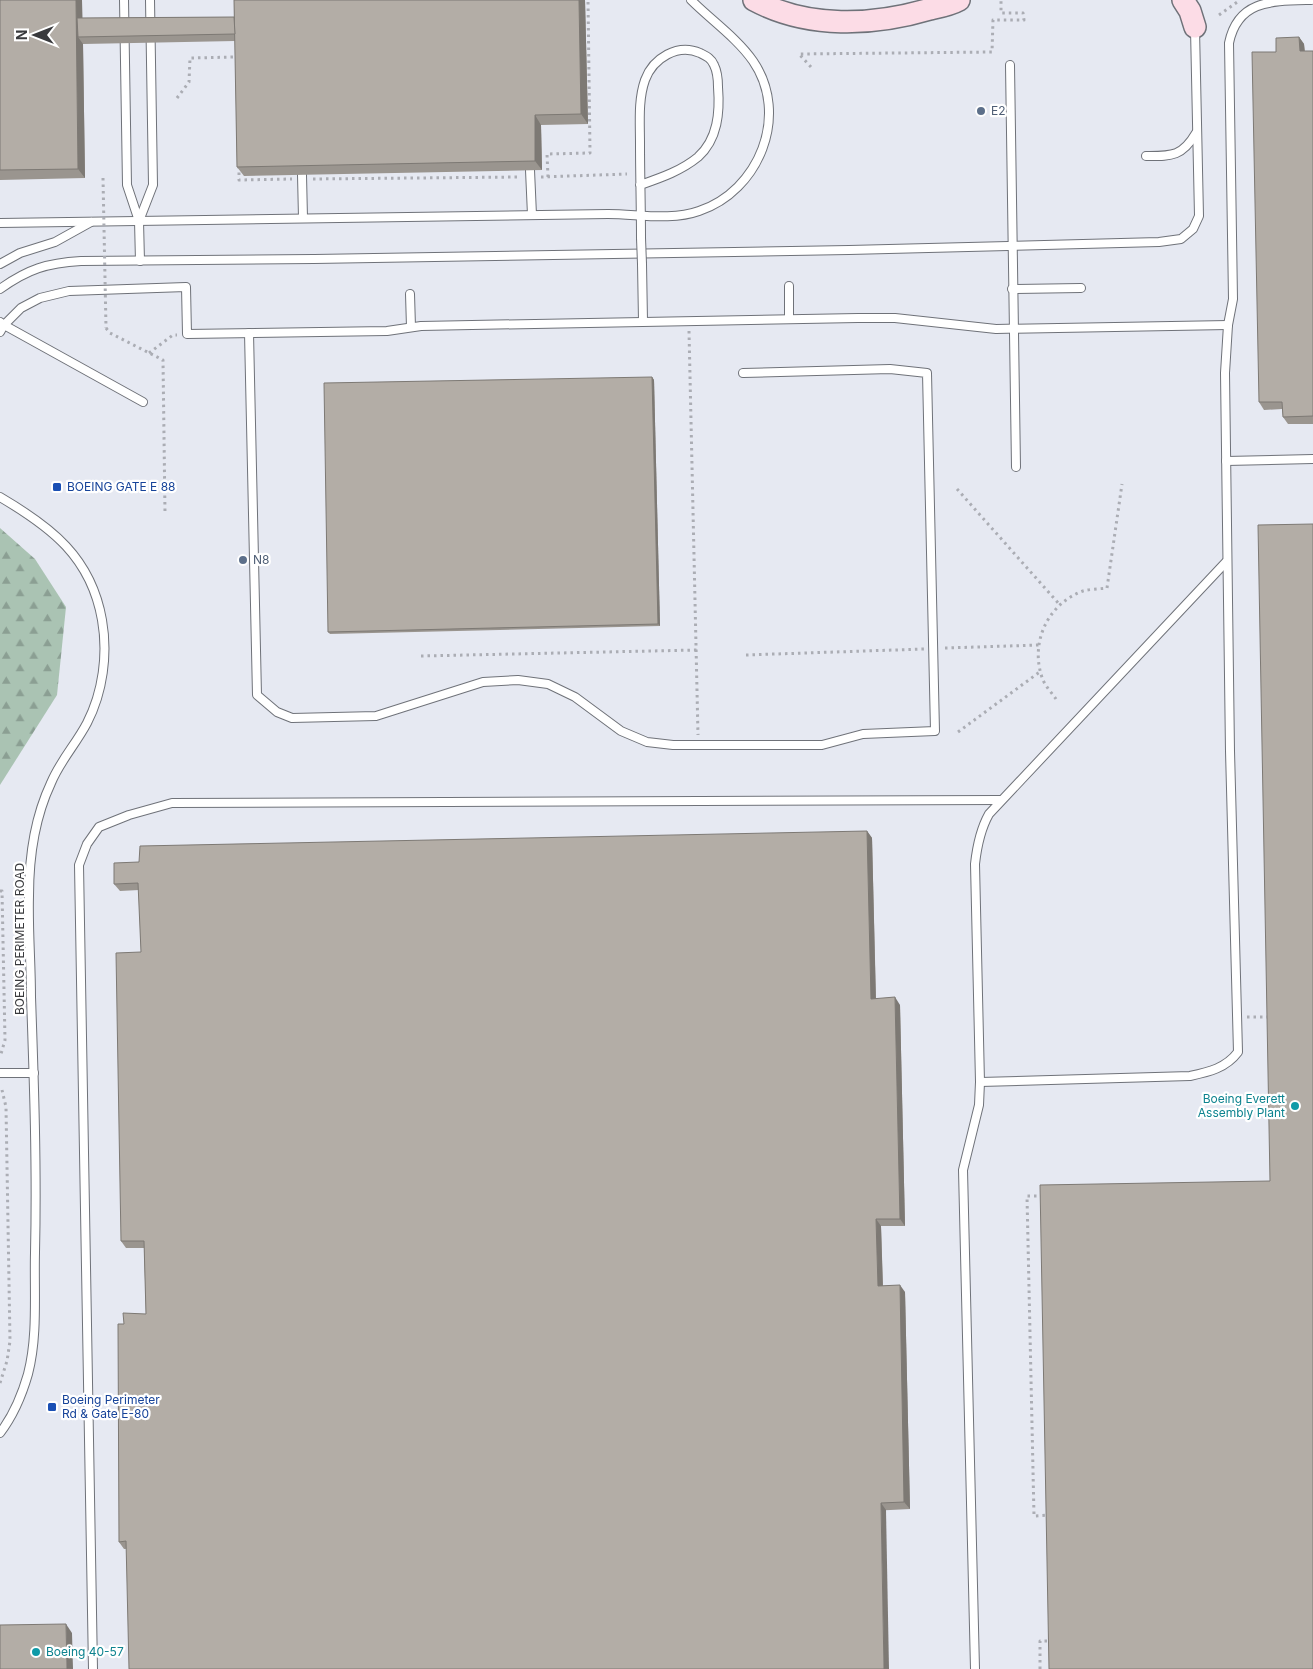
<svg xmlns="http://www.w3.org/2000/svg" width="1313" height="1669" font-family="Inter,sans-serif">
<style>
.forest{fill:url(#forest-firs)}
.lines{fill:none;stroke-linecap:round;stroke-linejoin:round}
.lane-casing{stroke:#6f7279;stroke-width:10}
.secondary-casing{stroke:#6f7279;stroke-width:24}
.path{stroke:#abadb4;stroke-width:3;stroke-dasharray:2.5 4;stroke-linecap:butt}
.lane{stroke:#fff;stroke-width:8}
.secondary{stroke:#fcdce6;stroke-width:21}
.lane-bridge-casing{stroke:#6f7279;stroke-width:10;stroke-linecap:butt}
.path-bridge{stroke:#abadb4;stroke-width:3;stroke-dasharray:2.5 4;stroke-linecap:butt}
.lane-bridge{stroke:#fff;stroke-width:8}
.wall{fill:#9a958f}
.shaded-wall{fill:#7d7974}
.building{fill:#b3ada6;stroke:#7d7974}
.service-dot{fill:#5c6f8a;stroke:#fff;stroke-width:2}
.transit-dot{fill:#1a4fb4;stroke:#fff;stroke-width:2}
.culture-dot{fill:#0f9aa8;stroke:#fff;stroke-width:2}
.labels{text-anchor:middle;stroke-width:4.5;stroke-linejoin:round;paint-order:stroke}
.service-label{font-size:12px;fill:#4e5e75;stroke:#fff;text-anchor:start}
.transit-label{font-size:12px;fill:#164399;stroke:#fff;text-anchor:start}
.street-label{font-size:12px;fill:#393a3d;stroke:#fff}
.culture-label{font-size:12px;fill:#0d838f;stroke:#fff;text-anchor:end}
</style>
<defs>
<pattern id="forest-firs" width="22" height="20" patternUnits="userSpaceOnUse" patternTransform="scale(1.25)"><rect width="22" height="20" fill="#aac3b3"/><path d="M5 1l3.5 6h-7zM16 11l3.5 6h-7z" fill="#8b9f93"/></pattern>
</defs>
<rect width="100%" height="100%" fill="#e6e9f2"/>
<polygon class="forest" points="0,528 35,559 66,607 57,695 0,785"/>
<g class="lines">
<defs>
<g id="lane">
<polyline points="124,0 127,185 139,221 140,261"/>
<polyline points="1010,65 1016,467"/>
<path d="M1146 156C1171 156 1182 157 1196 133"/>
<polyline points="530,170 532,215"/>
<polyline points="302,175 303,218"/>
<path d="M640 185C660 178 681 171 698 157 718 139 720 112 718 87 718 80 717 71 714 65 711 58 706 56 700 53 678 43 653 58 645 80 638 100 640 122 640 144 640 175 641 207 641 238"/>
<polyline points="139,221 153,185 150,0"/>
<path d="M0 223 608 214C638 214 671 221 699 211 759 191 790 115 753 61 737 38 711 20 691 0"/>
<polyline points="0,264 20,253 55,242 91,222"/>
<polyline points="642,264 643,321"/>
<polyline points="789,286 789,319"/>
<path d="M0 289C28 269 47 263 81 261L314 259 849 250 1159 242 1181 239 1193 229 1199 216 1195 29"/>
<polyline points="1012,289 1081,288"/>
<polyline points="410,294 411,327"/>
<polyline points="0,322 4,325 21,308 40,298 69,291 186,287 187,334 387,331 421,326 858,318 895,318 996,329 1228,325"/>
<polyline points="0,332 4,325 143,402"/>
<polyline points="249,333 257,695 277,712 292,718 376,716 483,682 518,680 548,684 575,697 621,731 647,742 673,745 822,745 863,734 935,731 927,373 890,369 743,373"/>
<polyline points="1226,461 1313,459"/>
<path d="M0 497C51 527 91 557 102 620 108 654 103 692 87 723 76 744 60 761 51 783 34 819 29 857 29 896 28 929 31 963 31 997 34 1082 37 1168 35 1253 34 1293 38 1336 28 1374 22 1395 13 1416 0 1433"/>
<polyline points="0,1073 34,1073"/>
<path d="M980 1082 1190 1076C1209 1072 1226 1068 1238 1052L1230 751 1225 373 1228 325 1233 299 1229 43C1238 0 1271 1 1311 0"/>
<polyline points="93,1669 79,865 87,844 99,827 129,815 172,803 1001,800"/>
<path d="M975 1669 963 1170 979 1105 980 1082 975 864C977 846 980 830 989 814L1226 562"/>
</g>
<g id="secondary">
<path d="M754 0C808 29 873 26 930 9 939 7 950 5 959 0"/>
<polyline points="1183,0 1190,11 1195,27"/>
</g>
</defs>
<use href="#lane" class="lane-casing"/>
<use href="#secondary" class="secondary-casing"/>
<g class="path">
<polyline points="1219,15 1240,0"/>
<polyline points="811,67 799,54 992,52 993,20 1024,20 1023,13 1001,13 1001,0"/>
<polyline points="177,98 189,82 190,58 236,57"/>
<polyline points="239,166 239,180 292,179"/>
<polyline points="541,177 627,174"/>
<polyline points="548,177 547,154 590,153 588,0"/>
<polyline points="313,179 519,177"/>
<polyline points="106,328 110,333 163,360 165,513"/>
<polyline points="689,331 698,735"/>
<polyline points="149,353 173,335 177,335"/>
<polyline points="957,489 1060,605"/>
<polyline points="945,648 1039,645"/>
<polyline points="746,655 924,649"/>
<polyline points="421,656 697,650"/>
<path d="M1056 699C1052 693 1046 687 1043 680 1029 644 1047 604 1083 591 1090 589 1099 589 1107 588L1122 484"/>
<polyline points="958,732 1041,671"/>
<polyline points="0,891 2,891 5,1040 1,1054"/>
<polyline points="1247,1017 1271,1017"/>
<polyline points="1043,1196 1027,1196 1034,1516 1050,1515"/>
<polyline points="0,1383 7,1361 10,1341 6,1107 2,1090"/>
<polyline points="1040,1669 1040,1641 1051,1641"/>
</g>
<use href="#lane" class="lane"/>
<use href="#secondary" class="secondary"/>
<defs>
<polyline id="lane-bridge" points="641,238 642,264"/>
</defs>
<use href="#lane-bridge" class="lane-bridge-casing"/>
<polyline class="path-bridge" points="103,178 106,328"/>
<use href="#lane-bridge" class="lane-bridge"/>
</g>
<g class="wall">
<polygon points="0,0 82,0 82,18 234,17 234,0 585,0 588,124 541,125 542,170 244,176 237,167 235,41 83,44 85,178 0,180"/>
<polygon points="1299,37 1304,44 1305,51 1313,51 1313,424 1288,424 1283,417 1282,409 1264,410 1259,402 1276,52"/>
<polygon points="652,377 654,380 660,626 330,634 328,632"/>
<polygon points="867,831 872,838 876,999 900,1005 905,1226 881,1226 883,1286 905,1292 910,1509 124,1549 119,1542 124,1324 146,1314 144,1248 126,1248 121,1241 141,952 139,890 120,891 114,884"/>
</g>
<g class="shaded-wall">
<polygon points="76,0 82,0 83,37 78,37 83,44 85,178 78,169"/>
<polygon points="579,0 585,0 588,124 581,114"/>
<polygon points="1299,37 1304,44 1305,59 1300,51"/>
<polygon points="535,115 541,125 542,170 535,161"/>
<polygon points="652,377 654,380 660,626 658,624"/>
<polygon points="867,831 872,838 876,1006 871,999"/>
<polygon points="895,997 900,1005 905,1226 900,1219"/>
<polygon points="876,1219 881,1226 883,1293 878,1286"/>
<polygon points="900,1285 905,1292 910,1509 904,1502"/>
<polygon points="881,1503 886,1510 889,1669 884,1669"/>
<polygon points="66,1624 72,1633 73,1669 67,1669"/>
</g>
<g class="building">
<polygon points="0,0 76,0 78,169 0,170"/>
<polygon points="234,0 579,0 581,114 535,115 535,161 237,167"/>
<polygon points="234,17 235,34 78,37 77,18"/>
<polygon points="1299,37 1300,51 1313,51 1313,416 1283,417 1282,402 1259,402 1252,52 1276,52 1276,38"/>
<polygon points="652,377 658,624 328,632 324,383"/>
<polygon points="1313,524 1313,1669 1049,1669 1040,1185 1270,1181 1258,525"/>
<polygon points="867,831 871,999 895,997 900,1219 876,1219 878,1286 900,1285 904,1502 881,1503 884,1669 129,1669 126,1541 119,1542 118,1324 124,1324 123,1313 146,1314 144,1241 121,1241 116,953 141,952 138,883 114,884 114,863 139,862 140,846"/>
<polygon points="66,1624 67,1669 0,1669 0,1625"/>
</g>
<g class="service-dot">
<circle cx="981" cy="111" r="5"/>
<circle cx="243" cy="560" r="5"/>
</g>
<g class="transit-dot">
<rect x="52" y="482" width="10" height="10" rx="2.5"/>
<rect x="47" y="1402" width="10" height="10" rx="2.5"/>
</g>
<g class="culture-dot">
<circle cx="1295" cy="1106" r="5"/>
<circle cx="36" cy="1652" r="5"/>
</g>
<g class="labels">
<g class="service-label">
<text x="991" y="115">E2</text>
<text x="253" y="564">N8</text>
</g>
<g class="transit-label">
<text x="67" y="491">BOEING GATE E 88</text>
<text x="62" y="1404">Boeing Perimeter<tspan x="62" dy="14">Rd &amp; Gate E-80</tspan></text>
</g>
<g class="street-label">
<text transform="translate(20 939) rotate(-90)" y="4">BOEING PERIMETER ROAD</text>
</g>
<g class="culture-label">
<text x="1285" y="1103">Boeing Everett<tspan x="1285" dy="14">Assembly Plant</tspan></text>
<text x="46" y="1656" text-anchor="start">Boeing 40-57</text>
</g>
</g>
<g transform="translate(35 35) rotate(270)" stroke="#ffffff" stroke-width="4" paint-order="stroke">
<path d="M0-4L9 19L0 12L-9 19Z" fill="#393a3d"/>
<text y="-8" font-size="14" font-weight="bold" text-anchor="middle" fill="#393a3d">N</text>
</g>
</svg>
